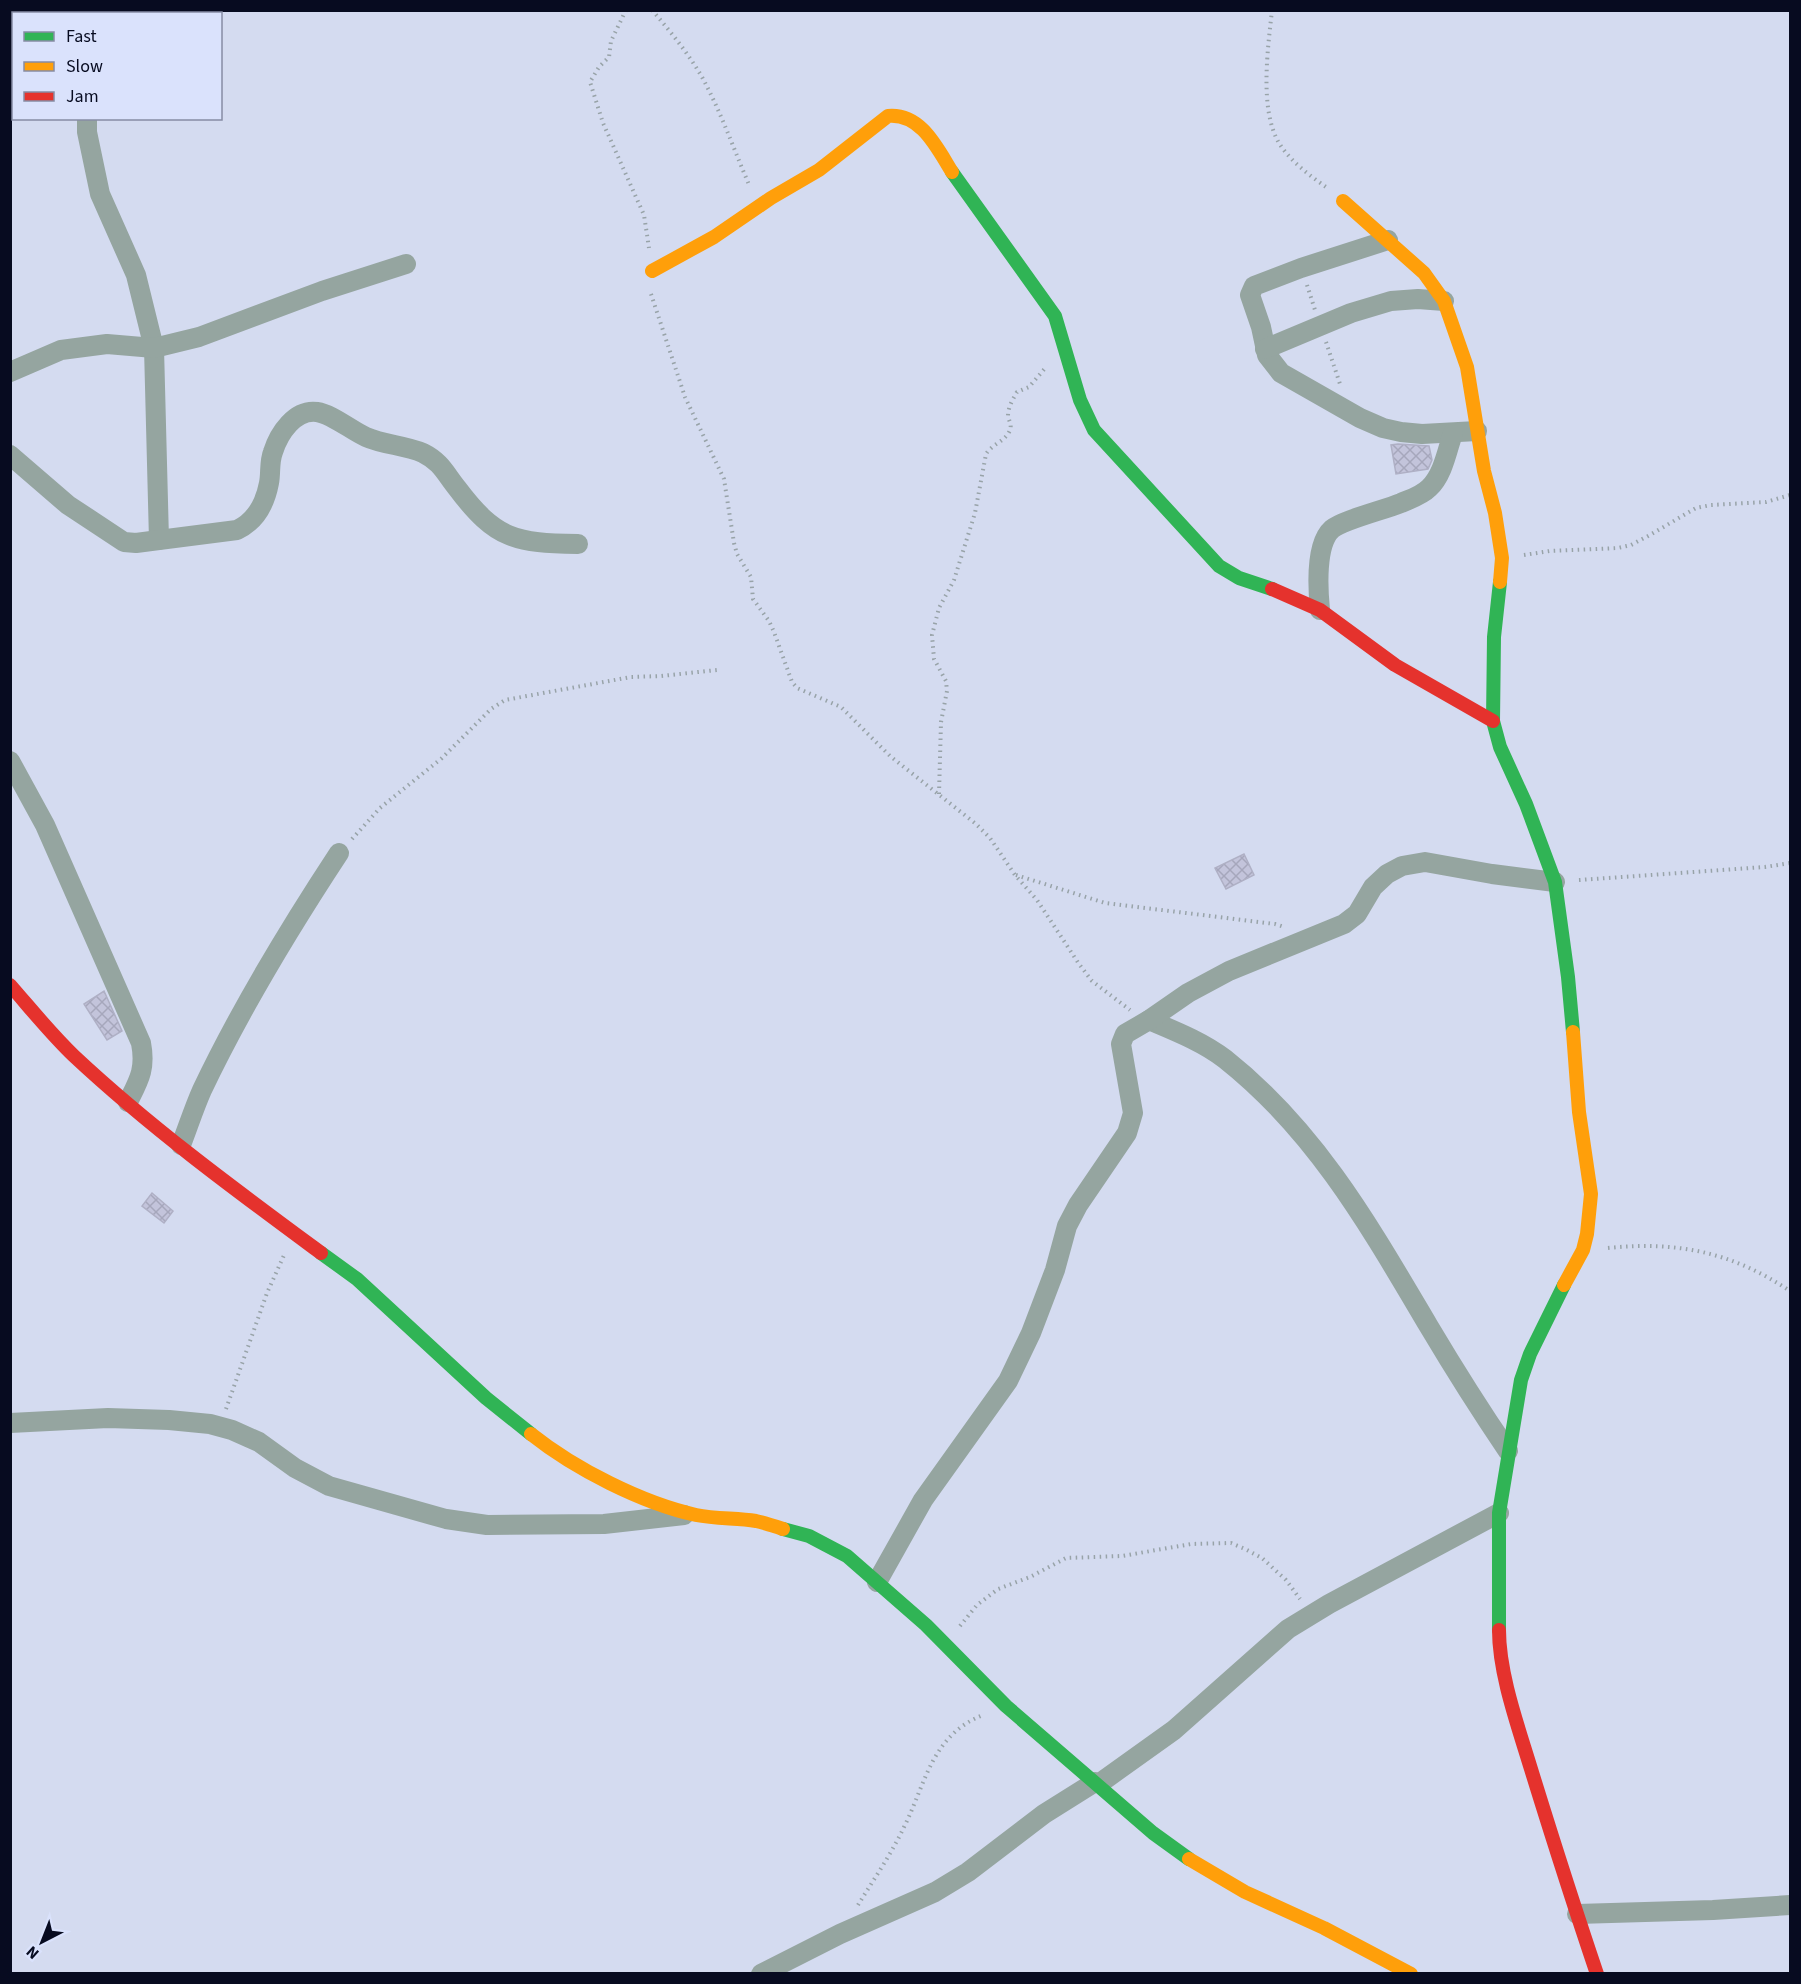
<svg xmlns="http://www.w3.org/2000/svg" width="1801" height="1984" font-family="'Source Sans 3',sans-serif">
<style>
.building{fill:url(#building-cross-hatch);stroke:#afb0c5;stroke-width:1.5}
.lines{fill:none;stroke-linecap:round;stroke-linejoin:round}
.path{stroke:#98a3a8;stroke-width:4;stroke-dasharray:1.5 4.5;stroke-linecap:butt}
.street{stroke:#95a5a0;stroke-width:20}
.fast{stroke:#30b455;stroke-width:14}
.slow{stroke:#ff9f0a;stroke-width:14}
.jam{stroke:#e5322d;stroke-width:14}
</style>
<defs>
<pattern id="building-cross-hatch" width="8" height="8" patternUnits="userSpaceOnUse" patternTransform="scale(1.5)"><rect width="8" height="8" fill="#c3c4db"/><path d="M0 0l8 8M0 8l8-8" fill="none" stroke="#a6a7bc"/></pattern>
</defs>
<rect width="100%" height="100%" fill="#d4dbf0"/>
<g class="building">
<polygon points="1398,444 1429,446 1432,460 1428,469 1396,474 1391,445"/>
<polygon points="1244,854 1254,875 1226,889 1215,868"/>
<polygon points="104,991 122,1031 107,1040 84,1004"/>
<polygon points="152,1193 173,1211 164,1223 142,1206"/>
</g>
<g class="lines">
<g class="path">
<polyline points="626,10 611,41 609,57 599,67 590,82 603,123 644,215 649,248"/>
<path d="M652 10C670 31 688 53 702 77 721 112 734 150 750 187"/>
<path d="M1272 10C1268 48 1259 109 1279 143 1290 161 1309 175 1326 187"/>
<polyline points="1307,285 1315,310"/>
<polyline points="651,294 685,397 724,479 734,543 737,554 751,577 753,599 769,621 774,632 792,682 797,688 841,707 890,756 976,824 990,838 1015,875 1037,900 1079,964 1092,981 1130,1010"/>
<polyline points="1326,342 1340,384"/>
<polyline points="1524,555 1550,551 1618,548 1631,545 1648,536 1696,508 1711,505 1766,502 1790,495"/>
<path d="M939 794 941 722 947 691 946 681 934 659 932 635 939 608 954 580 975 513 986 454C992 444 1006 441 1010 430 1012 425 1009 421 1008 416 1008 407 1013 399 1017 392L1029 387 1047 366"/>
<polyline points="352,839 380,808 442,758 491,709 505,700 631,677 661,676 717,670"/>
<polyline points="1016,875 1105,903 1275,924 1284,927"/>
<polyline points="1579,880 1765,867 1790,863"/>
<path d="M1608 1248C1677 1241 1732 1252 1790 1291"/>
<polyline points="226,1409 267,1293 285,1253"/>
<polyline points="960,1626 977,1605 998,1589 1030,1577 1066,1558 1122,1556 1191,1544 1231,1543 1245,1549 1262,1558 1286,1580 1300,1599"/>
<path d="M858 1905C874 1879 892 1853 905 1825 926 1782 932 1735 983 1715"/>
</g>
<g class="street">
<polyline points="84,14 84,10"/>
<polyline points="87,118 87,132 100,194 136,275 154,348 159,540"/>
<polyline points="1388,240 1301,268 1254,286 1250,295 1261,327 1267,355 1281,373 1360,418 1383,428 1401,432 1422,434 1477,431"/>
<polyline points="1265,349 1351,313 1391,301 1418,299 1444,301"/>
<polyline points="10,372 61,350 107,344 154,348 199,337 322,291 406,264"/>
<path d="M10 455 68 505 124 542 136 543 159 540 237 530C256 521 265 504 269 483 271 473 269 462 273 452 279 433 295 409 317 412 332 414 352 431 366 437 384 445 404 445 423 453 441 462 445 473 457 488 496 540 516 543 578 544"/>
<path d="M1320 610C1318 590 1315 544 1332 529 1343 520 1384 510 1401 503 1410 499 1421 496 1429 488 1443 475 1447 451 1453 433"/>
<path d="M10 761 45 825 141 1043C146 1069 139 1080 128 1102"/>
<path d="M1149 1020C1175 1031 1203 1042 1225 1059 1316 1131 1370 1227 1428 1325 1453 1367 1480 1410 1508 1451"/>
<path d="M181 1145C188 1127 194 1108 202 1090 241 1008 289 929 339 853"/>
<polyline points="10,1423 108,1418 169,1420 210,1424 232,1430 259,1442 295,1468 329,1486 446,1519 487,1525 604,1524 684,1515"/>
<polyline points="877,1582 923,1500 1008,1381 1031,1333 1055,1270 1067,1226 1078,1205 1127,1133 1133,1113 1121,1044 1125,1034 1149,1020 1188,993 1229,971 1344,924 1357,914 1373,887 1387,874 1402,866 1425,862 1492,874 1555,882"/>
<polyline points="1577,1914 1713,1910 1790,1905"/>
<polyline points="761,1974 840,1934 935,1892 968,1872 1044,1814 1095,1782 1100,1783 1174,1730 1288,1629 1329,1604 1499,1513"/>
</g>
<g class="fast">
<polyline points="952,172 1055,316 1080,400 1094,430 1219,566 1239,578 1272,589"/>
<polyline points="1500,582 1494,637 1493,721 1500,747 1526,804 1555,882 1568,977 1573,1032"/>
<polyline points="321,1253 357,1279 486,1398 531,1434"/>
<polyline points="783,1529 809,1536 847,1556 926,1625 1006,1706 1153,1833 1189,1859"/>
<polyline points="1499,1630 1499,1513 1521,1380 1530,1354 1564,1285"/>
</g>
<g class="slow">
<polyline points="1343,201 1424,273 1444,301 1467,367 1484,471 1495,513 1502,558 1500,582"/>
<path d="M652 271 714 237 771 198 819 170 888 116C921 113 937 148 952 172"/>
<polyline points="1564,1285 1583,1250 1587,1234 1591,1194 1579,1112 1573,1032"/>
<path d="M531 1434C575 1469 642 1503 696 1515 716 1519 736 1518 756 1521 765 1523 774 1526 783 1529"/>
<polyline points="1189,1859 1245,1892 1324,1928 1411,1974"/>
</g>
<g class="jam">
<polyline points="1272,589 1320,610 1395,665 1493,721"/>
<path d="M10 985C31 1009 51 1034 74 1056 151 1128 237 1191 321 1253"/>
<path d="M1499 1630C1499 1674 1518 1726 1531 1769 1552 1837 1574 1906 1597 1974"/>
</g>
</g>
<rect width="1801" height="1984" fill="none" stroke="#070b20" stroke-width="24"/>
<rect x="12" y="12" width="210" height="108" fill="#dae2fc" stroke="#868ca4" stroke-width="1.5"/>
<rect x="24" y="32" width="30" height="9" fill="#30b455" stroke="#868ca4" stroke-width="1.5"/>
<text x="66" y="42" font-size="18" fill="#070b20">Fast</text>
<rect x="24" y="62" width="30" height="9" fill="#ff9f0a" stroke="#868ca4" stroke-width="1.5"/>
<text x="66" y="72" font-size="18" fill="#070b20">Slow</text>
<rect x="24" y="92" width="30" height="9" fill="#e5322d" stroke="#868ca4" stroke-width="1.5"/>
<text x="66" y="102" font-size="18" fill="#070b20">Jam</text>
<g transform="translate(42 1942) rotate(222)" stroke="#dae2fc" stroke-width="4.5" paint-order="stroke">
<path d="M0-4.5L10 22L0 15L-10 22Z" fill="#070b20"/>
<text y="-9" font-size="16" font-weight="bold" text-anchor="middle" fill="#070b20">N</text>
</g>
</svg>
